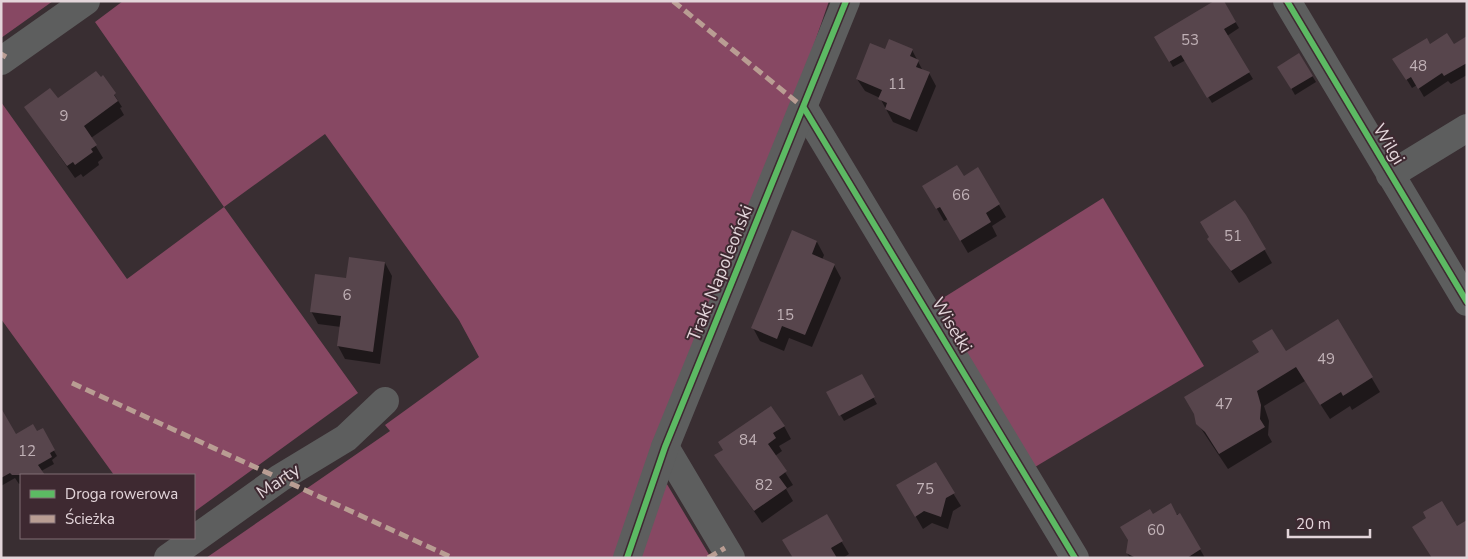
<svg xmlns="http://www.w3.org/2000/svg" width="1468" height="559" font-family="'Nunito Sans',sans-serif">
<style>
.forest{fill:#874863}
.shadow{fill:#0007}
.building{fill:#57454c}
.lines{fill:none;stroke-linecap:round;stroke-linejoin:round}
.minor{stroke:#5d5e5e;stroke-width:28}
.quiet{stroke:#b99d93;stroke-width:5;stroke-dasharray:10 5;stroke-linecap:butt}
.cycleway-casing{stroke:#3e2931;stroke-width:9}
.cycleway{stroke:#5cba63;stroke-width:6}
.labels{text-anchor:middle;stroke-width:4;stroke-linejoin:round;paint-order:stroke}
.number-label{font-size:15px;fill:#c0b1b6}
.street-label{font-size:18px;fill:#e3d5da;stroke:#3e2931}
</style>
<rect width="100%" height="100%" fill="#392e32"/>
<g class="forest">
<polygon points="1,1 53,1 1,38"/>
<polygon points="123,1 829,1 802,79 649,454 711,558 206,558 390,431 385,425 479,357 459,320 325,134 224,207 358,393 194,512 194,475 114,475 1,319 1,102 127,279 224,207 95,22"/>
<polygon points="1103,198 1204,366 1035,467 935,303"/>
</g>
<g class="shadow">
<polygon points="1223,1 1239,28 1227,36 1253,79 1212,103 1186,60 1173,67 1156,38"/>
<polygon points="1467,37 1467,75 1451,84 1448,81 1424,97 1417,85 1412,88 1394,59 1430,46 1453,45"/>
<polygon points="912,50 923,71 929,73 936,86 917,132 893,122 880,98 865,91 857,79 886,51"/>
<polygon points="1299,55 1316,82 1295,95 1279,67"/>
<polygon points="103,77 122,107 120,108 124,115 91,138 103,158 98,162 99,165 83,177 81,174 75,178 25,107 58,100"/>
<polygon points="978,169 1006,217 992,226 997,236 968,253 948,219 944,221 924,186 963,177"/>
<polygon points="1245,216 1272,263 1239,283 1209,239"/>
<polygon points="793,232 817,242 824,255 822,260 834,265 841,278 812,347 789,338 784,351 760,341 753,328"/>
<polygon points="385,263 392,276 380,364 345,359 338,346 341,327 318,324 311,311 347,279"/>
<polygon points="1338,321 1380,392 1352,410 1350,406 1330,419 1305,381 1264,406 1269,421 1268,435 1272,442 1228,469 1200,427 1285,352"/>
<polygon points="861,376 877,404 844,421 828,393"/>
<polygon points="784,426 791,439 779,446 782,451 775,456 793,485 786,489 793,501 762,523 716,456"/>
<polygon points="42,430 57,456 52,460 54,464 34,475 21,475 21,483 19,484 15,478 1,486 1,444"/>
<polygon points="935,464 961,506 953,511 948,529 932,523 923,529 898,486"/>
<polygon points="1180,514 1205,558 1130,558 1127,553 1153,516"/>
<polygon points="826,516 849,554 843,558 794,558"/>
</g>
<g class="building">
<polygon points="1214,1 1224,1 1236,22 1224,29 1250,72 1207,98 1181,55 1169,62 1154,37"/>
<polygon points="1447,33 1454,44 1467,36 1467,63 1444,76 1442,73 1418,89 1411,77 1406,80 1392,59 1427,38 1430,44"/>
<polygon points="889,39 913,49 910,56 919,60 916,67 930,72 910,120 885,109 887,103 878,99 882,90 856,79 870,43 885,49"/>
<polygon points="1299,53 1313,76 1291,89 1277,67"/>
<polygon points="96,71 101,77 103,75 116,93 114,95 118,101 84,126 97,145 91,149 93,152 75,165 73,162 67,166 24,107 50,88 58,98"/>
<polygon points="957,165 964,176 978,167 1000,204 986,213 991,222 960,241 940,207 936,209 922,186"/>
<polygon points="1235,200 1246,215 1266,249 1231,271 1207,239 1209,237 1200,222"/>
<polygon points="792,230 817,241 812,254 835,264 805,335 782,326 777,339 751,328"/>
<polygon points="349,257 385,262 373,352 337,346 341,316 310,312 315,274 346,278"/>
<polygon points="1338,319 1373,377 1343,396 1341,392 1320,405 1296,367 1257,391 1261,405 1260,419 1265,427 1219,454 1205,432 1196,424 1194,414 1184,397 1259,352 1252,341 1272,329 1286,351"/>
<polygon points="862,374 875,397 839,416 826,392"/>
<polygon points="771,406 785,426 773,433 776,438 768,444 787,471 779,477 787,488 754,511 714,455 723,450 718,442"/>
<polygon points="1,408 16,434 33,424 37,431 43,428 55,450 50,453 52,457 38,465 45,475 12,475 10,473 1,478"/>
<polygon points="936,462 955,493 946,498 941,517 924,511 915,517 896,485"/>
<polygon points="1442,501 1457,526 1467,520 1467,558 1432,558 1412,527 1426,518 1423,512"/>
<polygon points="1171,503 1177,515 1180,513 1201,549 1187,558 1136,558 1126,553 1128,540 1120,527 1150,509 1153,514"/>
<polygon points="827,514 843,541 831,548 837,558 793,558 782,540"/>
</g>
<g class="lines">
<g class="minor">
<polyline points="1287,1 1467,302"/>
<polyline points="1,61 86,1"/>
<polyline points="804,108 1075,558"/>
<polyline points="1390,175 1467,128"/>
<polyline points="665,447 731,558"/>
<polyline points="168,558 280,478 346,438 385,401"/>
<polyline points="627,558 665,447 846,1"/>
</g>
<g class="quiet">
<polyline points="673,1 804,108"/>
<polyline points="1,54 6,57"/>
<polyline points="72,383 453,558"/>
<polyline points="708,558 725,548"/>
</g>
<defs>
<g id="cycleway">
<polyline points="1287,1 1467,302"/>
<polyline points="804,108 1075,558"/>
<polyline points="627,558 665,447 846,1"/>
</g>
</defs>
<use href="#cycleway" class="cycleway-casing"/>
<use href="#cycleway" class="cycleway"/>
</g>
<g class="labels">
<g class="number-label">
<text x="1190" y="45">53</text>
<text x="1418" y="71">48</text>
<text x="897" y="89">11</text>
<text x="64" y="121">9</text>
<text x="961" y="200">66</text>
<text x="1233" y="241">51</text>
<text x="347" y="300">6</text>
<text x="785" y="320">15</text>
<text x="1326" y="364">49</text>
<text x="1224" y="409">47</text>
<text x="748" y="445">84</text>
<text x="27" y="456">12</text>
<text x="764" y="490">82</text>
<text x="925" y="494">75</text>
<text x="1156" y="535">60</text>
</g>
<g class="street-label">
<text transform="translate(1389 144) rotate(59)" y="6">Wilgi</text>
<text transform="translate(720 273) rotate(-68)" y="6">Trakt Napoleoński</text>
<text transform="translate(952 325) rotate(59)" y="6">Wisełki</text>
<text transform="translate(278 481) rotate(-34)" y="6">Marty</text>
</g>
</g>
<rect width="1468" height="559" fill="none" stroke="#e3d5da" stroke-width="5"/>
<rect x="20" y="474" width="175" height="65" fill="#3e2931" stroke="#806e75"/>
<rect x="30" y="490" width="25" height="8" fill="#5cba63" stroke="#806e75"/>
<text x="65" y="499" font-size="15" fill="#e3d5da">Droga rowerowa</text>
<rect x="30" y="515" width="25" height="8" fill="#b99d93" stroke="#806e75"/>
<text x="65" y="524" font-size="15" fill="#e3d5da">Ścieżka</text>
<path d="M1288 529v8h82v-8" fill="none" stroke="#e3d5da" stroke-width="2.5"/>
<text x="1296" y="529" font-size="15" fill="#e3d5da" stroke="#3e2931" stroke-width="4" paint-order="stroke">20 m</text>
</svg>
